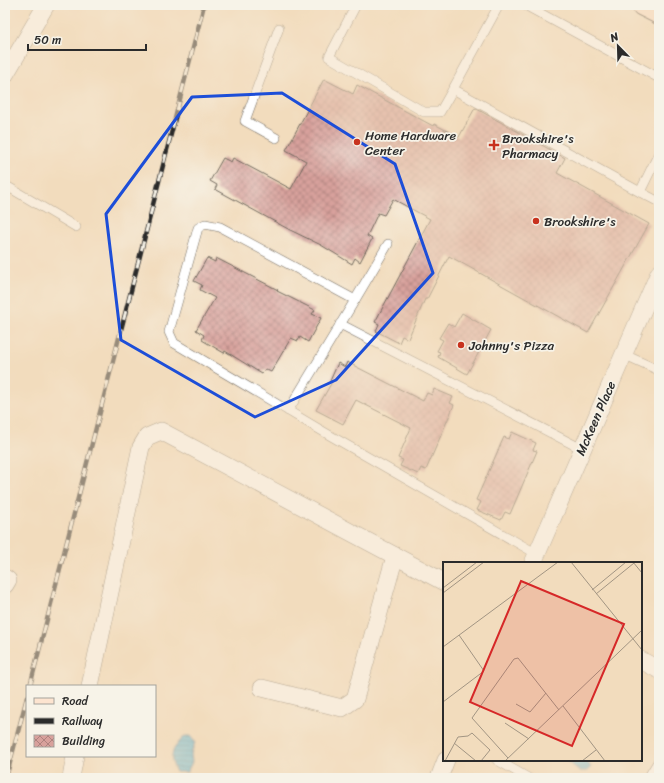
<svg xmlns="http://www.w3.org/2000/svg" width="664" height="783" font-family="Sriracha,sans-serif">
<style>
.water{fill:url(#water-rules);stroke:#457284}
.building{fill:url(#building-cross-hatch)}
.lines{fill:none;stroke-linecap:round;stroke-linejoin:round}
.lane-casing{stroke:#71695e;stroke-width:10}
.street-casing{stroke:#71695e;stroke-width:18}
.secondary-casing{stroke:#71695e;stroke-width:24}
.lane{stroke:#fff;stroke-width:9}
.street{stroke:#fff;stroke-width:17}
.secondary{stroke:#fde4d0;stroke-width:22}
.rail-casing{stroke:#2b2b2b;stroke-width:4.5}
.rail{stroke:#f7f3e8;stroke-width:3;stroke-dasharray:9;stroke-linecap:butt}
.marked{fill:none;stroke:#1d4ed8;stroke-width:3;stroke-linejoin:round}
.poi-dot{fill:#c8321e;stroke:#f7f3e8;stroke-width:1.5}
.labels{text-anchor:middle;stroke-width:3.5;stroke-linejoin:round;paint-order:stroke}
.poi-label{font-size:13px;fill:#2b2b2b;stroke:#f7f3e8;text-anchor:start}
.street-label{font-size:13px;fill:#2b2b2b;stroke:#f7f3e8}
.inset-road{fill:none;stroke:#a29583;stroke-width:1}
.view{fill:#d62828;fill-opacity:0.15;stroke:#d62828;stroke-width:2}
.inset-edge{fill:none;stroke:#2b2b2b;stroke-width:2}
</style>
<defs>
<pattern id="water-rules" width="6" height="5" patternUnits="userSpaceOnUse"><rect width="6" height="5" fill="#5fbadd"/><path d="M0 2.5h6" fill="none" stroke="#4f97b3"/></pattern>
<pattern id="building-cross-hatch" width="8" height="8" patternUnits="userSpaceOnUse"><rect width="8" height="8" fill="#d8a19c"/><path d="M0 0l8 8M0 8l8-8" fill="none" stroke="#af837f"/></pattern>
</defs>
<rect width="100%" height="100%" fill="#f7f3e8"/>
<filter id="ink" filterUnits="userSpaceOnUse"><feTurbulence type="fractalNoise" baseFrequency=".025" numOctaves="2"/><feDisplacementMap in="SourceGraphic" scale="8" xChannelSelector="R" yChannelSelector="G"/><feConvolveMatrix kernelMatrix="1 2 1 2 8 2 1 2 1" color-interpolation-filters="sRGB"/></filter>
<filter id="wash" filterUnits="userSpaceOnUse"><feTurbulence type="fractalNoise" baseFrequency=".012" numOctaves="4" result="noise"/><feDisplacementMap in="SourceGraphic" scale="16" xChannelSelector="R" yChannelSelector="G"/><feGaussianBlur stdDeviation="0.9" result="paint"/><feColorMatrix in="noise" values="0 0 0 0 0 0 0 0 0 0 0 0 0 0 0 0 0 1.4 0 .05"/><feComposite in="paint" operator="in"/></filter>
<g filter="url(#wash)">
<rect width="100%" height="100%" fill="#f2dcbd"/>
<g class="water">
<path d="M185 736H191L195 742 191 754 192 762 187 772H176C168 755 172 749 185 736Z"/>
<polygon points="566,760 585,760 591,767 587,771 580,771"/>
</g>
<g id="blocks">
<g class="building">
<polygon points="324,79 353,94 357,85 433,126 434,124 459,137 475,108 565,158 557,173 649,224 588,333 449,256 427,299 425,299 408,339 402,336 399,343 376,331 379,324 375,322 430,219 393,199 384,215 378,213 367,236 372,239 360,262 355,258 352,264 321,245 290,230 215,189 217,185 210,181 223,158 231,162 233,158 291,189 306,161 286,150"/>
<polygon points="207,258 215,262 216,258 278,290 277,291 315,310 312,314 321,318 308,342 300,337 298,341 291,338 271,372 265,369 262,374 225,351 224,353 202,340 204,335 196,330 215,298 200,290 202,285 194,281"/>
<polygon points="462,313 491,330 467,374 438,357 440,352 437,351 443,340 439,338 448,323 454,327"/>
<polygon points="347,362 423,401 427,393 432,395 434,389 453,397 450,403 454,405 426,470 421,468 418,474 400,466 403,460 398,458 411,428 356,400 343,424 316,410 332,382 330,381 338,363 345,367"/>
<polygon points="512,432 536,443 533,450 537,451 510,514 505,512 501,520 477,510 481,502 476,500 504,437 509,439"/>
</g>
</g>
</g>
<g filter="url(#ink)">
<use href="#blocks" fill-opacity="0" stroke="#71695e" stroke-width="1"/>
<g class="lines">
<defs>
<g id="lane">
<polyline points="356,5 329,57 424,112 440,112 453,89"/>
<polyline points="499,5 453,89 640,192 659,153"/>
<polyline points="525,5 659,78"/>
<polyline points="276,138 245,121 279,28"/>
<polyline points="5,185 76,227"/>
<polyline points="640,192 659,202"/>
<polyline points="355,300 388,244"/>
<polyline points="340,324 582,449"/>
<polyline points="623,354 656,369"/>
<polyline points="288,411 355,300 220,227 205,224 198,228 169,332 174,343 324,432 537,554"/>
<polyline points="497,760 528,778"/>
<polyline points="648,778 659,760"/>
</g>
<g id="street">
<polyline points="5,75 46,5"/>
<polyline points="533,563 659,273"/>
<polyline points="5,578 8,580 5,585"/>
<polyline points="641,660 659,670"/>
<polyline points="90,686 141,447 147,437 161,431 444,582"/>
<polyline points="262,688 342,708 355,699 395,556"/>
<polyline points="71,778 75,756"/>
<polyline points="439,778 446,760"/>
</g>
<polyline id="secondary" points="643,5 659,13"/>
</defs>
<use href="#lane" class="lane-casing"/>
<use href="#street" class="street-casing"/>
<use href="#secondary" class="secondary-casing"/>
<use href="#lane" class="lane"/>
<use href="#street" class="street"/>
<use href="#secondary" class="secondary"/>
<defs>
<g id="rail">
<polyline points="30,686 204,5"/>
<polyline points="6,778 27,697"/>
</g>
</defs>
<use href="#rail" class="rail-casing"/>
<use href="#rail" class="rail"/>
</g>
</g>
<path d="M0 0H664V783H0ZM282 93 395 164 433 273 336 380 255 417 121 340 106 214 192 97Z" fill="#f2dcbd" fill-opacity=".55" fill-rule="evenodd"/>
<path class="marked" d="M282 93 395 164 433 273 336 380 255 417 121 340 106 214 192 97Z"/>
<g class="poi-dot">
<circle cx="357" cy="142" r="4"/>
<path d="M492 139h4v4h4v4h-4v4h-4v-4h-4v-4h4z"/>
<circle cx="536" cy="221" r="4"/>
<circle cx="461" cy="345" r="4"/>
</g>
<g class="labels">
<g class="poi-label">
<text x="365" y="140">Home Hardware<tspan x="365" dy="15">Center</tspan></text>
<text x="502" y="143">Brookshire's<tspan x="502" dy="15">Pharmacy</tspan></text>
<text x="544" y="226">Brookshire's</text>
<text x="469" y="350">Johnny's Pizza</text>
</g>
<g class="street-label">
<text transform="translate(595 418) rotate(-66)" y="5">McKeen Place</text>
</g>
</g>
<g transform="translate(443 562)">
<rect width="199" height="199" fill="#f2dcbd"/>
<path class="inset-road" d="M128 0 199 88M190 0 199 11M0 26 34 0M149 28 183 0M0 31 41 0M153 32 191 1M0 85 115 0M0 140 41 109 16 73M73 142 87 150 103 131M120 144 162 199M62 161 86 177M11 181 33 199M65 196 29 156 71 97 75 96 116 148M2 199 15 175 25 174 29 171 47 188 38 199M62 199 199 68M139 199 153 188"/>
<path class="view" d="M78 19 181 62 129 184 27 140Z"/>
<rect width="199" height="199" class="inset-edge"/>
</g>
<rect width="664" height="783" fill="none" stroke="#f7f3e8" stroke-width="20"/>
<rect x="26" y="685" width="130" height="72" fill="#f7f3e8" stroke="#a5a39c"/>
<rect x="34" y="698" width="20" height="6" fill="#fde4d0" stroke="#a5a39c"/>
<text x="62" y="705" font-size="12" fill="#2b2b2b">Road</text>
<rect x="34" y="718" width="20" height="6" fill="#2b2b2b" stroke="#a5a39c"/>
<text x="62" y="725" font-size="12" fill="#2b2b2b">Railway</text>
<rect x="34" y="735" width="20" height="12" fill="url(#building-cross-hatch)" stroke="#a5a39c"/>
<text x="62" y="745" font-size="12" fill="#2b2b2b">Building</text>
<g transform="translate(618 46) rotate(337)" stroke="#f7f3e8" stroke-width="3" paint-order="stroke">
<path d="M0-3L7 15L0 10L-7 15Z" fill="#2b2b2b"/>
<text y="-6" font-size="11" font-weight="bold" text-anchor="middle" fill="#2b2b2b">N</text>
</g>
<path d="M28 44v6h118v-6" fill="none" stroke="#2b2b2b" stroke-width="2"/>
<text x="34" y="44" font-size="12" fill="#2b2b2b" stroke="#f7f3e8" stroke-width="3" paint-order="stroke">50 m</text>
</svg>
